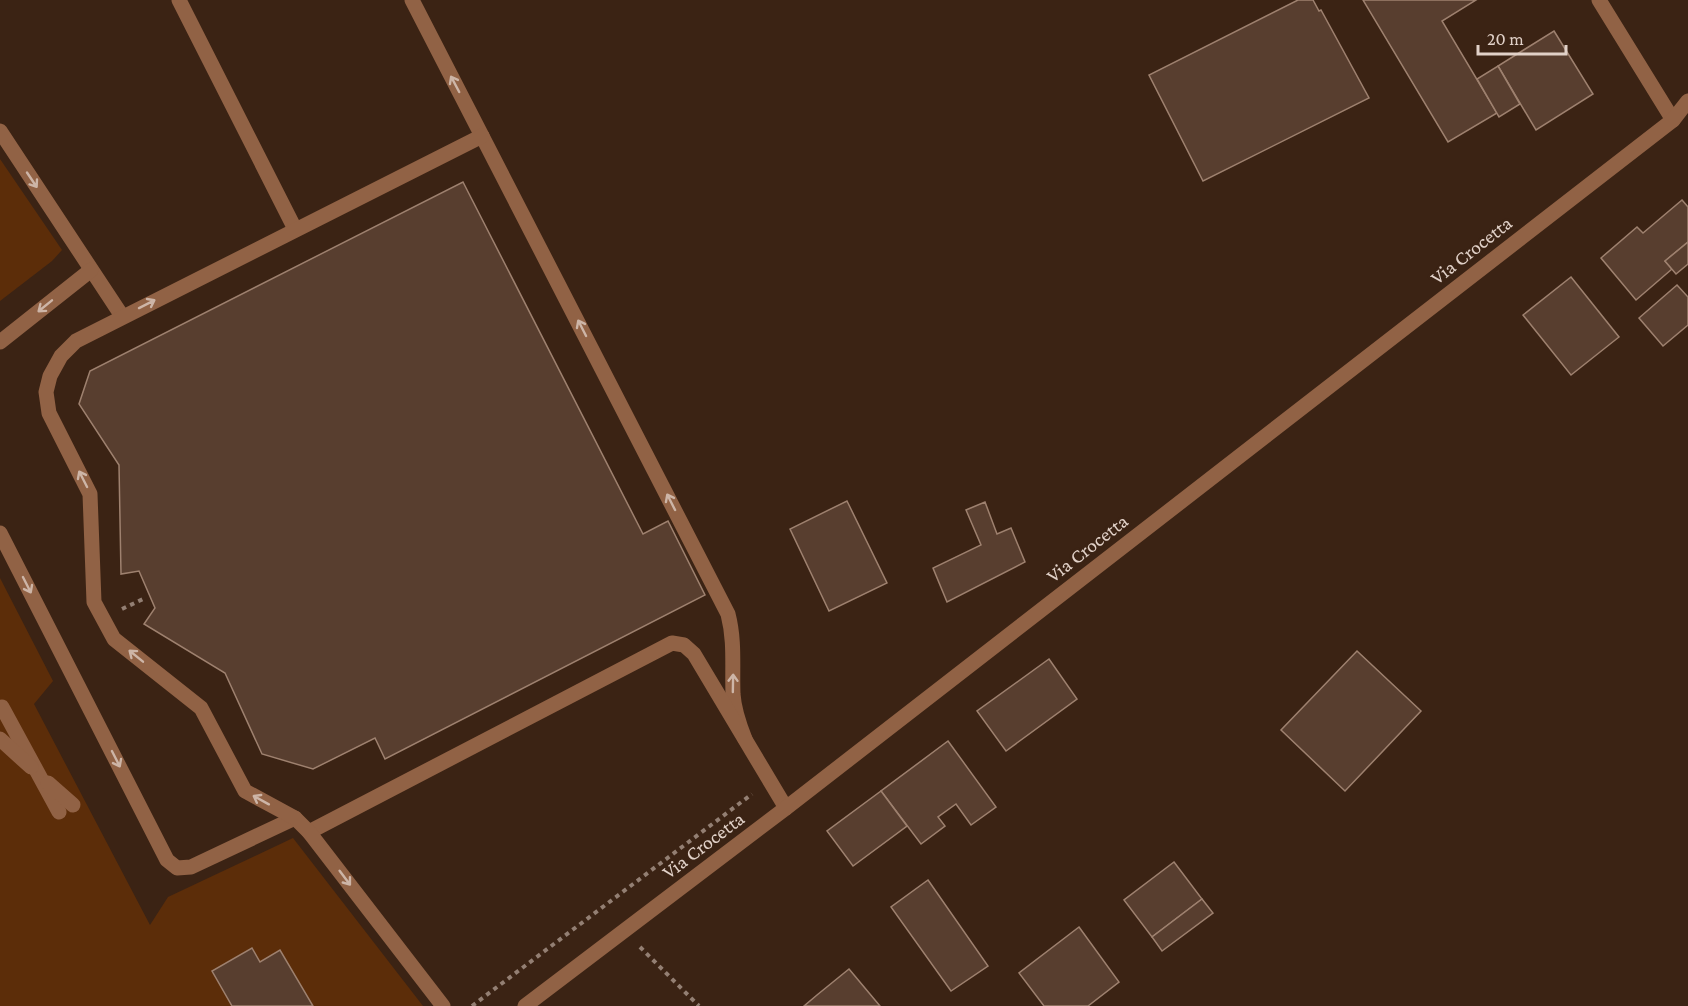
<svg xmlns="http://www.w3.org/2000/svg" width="1688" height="1006" font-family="'Crimson Pro',serif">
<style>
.green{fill:#5c2d09}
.building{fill:#583e2f;stroke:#9e816f;stroke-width:1.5}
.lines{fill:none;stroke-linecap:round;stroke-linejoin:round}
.path{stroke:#937f73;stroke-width:4;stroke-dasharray:4.5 4.5;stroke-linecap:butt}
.minor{stroke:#916245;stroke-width:15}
.oneway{stroke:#cdb5a7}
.labels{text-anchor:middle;stroke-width:5;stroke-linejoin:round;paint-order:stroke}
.street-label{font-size:20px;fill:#e1d1c8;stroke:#3b2314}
</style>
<rect width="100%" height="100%" fill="#3b2314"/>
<g class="green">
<polygon points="0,159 62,250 52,261 0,301"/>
<polygon points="0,578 53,681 34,704 150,925 168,897 293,838 423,1006 0,1006"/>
</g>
<g class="building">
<polygon points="1298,0 1313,0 1319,11 1321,10 1369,98 1203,181 1149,75"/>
<polygon points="1363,0 1476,0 1442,21 1497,113 1448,142"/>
<polygon points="1554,31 1593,94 1536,130 1498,66"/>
<polygon points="1498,66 1520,104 1499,117 1477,79"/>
<polygon points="463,182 643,534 668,521 705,595 385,759 375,738 313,769 262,754 225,673 144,624 155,608 139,571 121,574 119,465 79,404 90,371"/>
<polygon points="1682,200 1688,207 1688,242 1665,261 1672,269 1636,300 1601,258 1637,227 1643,233"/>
<polygon points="1688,242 1688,264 1676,274 1665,261"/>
<polygon points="1571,277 1619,337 1571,375 1523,315"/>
<polygon points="1677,285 1688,297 1688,325 1663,346 1639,318"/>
<polygon points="847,501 887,583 829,611 790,529"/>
<polygon points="985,502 997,534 1011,528 1025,562 947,602 933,568 981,545 966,510"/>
<polygon points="1357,651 1421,711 1345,791 1281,730"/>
<polygon points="1049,659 1077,699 1006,751 977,711"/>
<polygon points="948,741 996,807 971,825 956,804 938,817 945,826 921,844 881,791"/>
<polygon points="881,791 907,826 853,866 827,831"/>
<polygon points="1174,862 1202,899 1152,937 1124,900"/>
<polygon points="928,880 988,966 951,991 891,907"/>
<polygon points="1202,899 1213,913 1162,951 1152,937"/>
<polygon points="1079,927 1119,982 1088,1006 1044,1006 1019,973"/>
<polygon points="252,948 260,962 280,950 313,1006 232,1006 212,971"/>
<polygon points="849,969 880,1006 804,1006 817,995"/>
</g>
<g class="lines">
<g class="path">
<polyline points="122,609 143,599"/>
<polyline points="640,947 699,1006"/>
<polyline points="472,1006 752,794"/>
</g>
<g class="minor">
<polyline points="179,0 295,229"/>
<path d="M412 0 728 614C735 641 732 666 733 694 734 710 739 724 745 739"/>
<polyline points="1599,0 1673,120"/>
<polyline points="0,131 122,316"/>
<polyline points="0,342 91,270"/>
<polyline points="0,533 167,860 177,868 191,867 295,818"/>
<polyline points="2,707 59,812"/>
<polyline points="0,739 31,767"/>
<polyline points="48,783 73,805"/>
<polyline points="309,832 672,643 684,645 694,654 786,808"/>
<polyline points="443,1006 309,832 295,818 245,791 201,708 114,639 94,602 90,494 49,413 46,392 50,376 61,356 76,341 482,136"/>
<polyline points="525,1006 786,808 1673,120 1688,101"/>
</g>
</g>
<defs><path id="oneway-shaft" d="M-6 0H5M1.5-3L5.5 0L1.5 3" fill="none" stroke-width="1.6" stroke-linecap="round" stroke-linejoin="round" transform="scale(1.5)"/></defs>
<g class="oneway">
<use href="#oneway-shaft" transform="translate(455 84) rotate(-118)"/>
<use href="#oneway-shaft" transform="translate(32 180) rotate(56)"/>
<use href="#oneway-shaft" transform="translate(147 304) rotate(-27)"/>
<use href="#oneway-shaft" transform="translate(45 306) rotate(141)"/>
<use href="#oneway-shaft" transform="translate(582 328) rotate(-117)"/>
<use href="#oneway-shaft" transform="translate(83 479) rotate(-117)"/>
<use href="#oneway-shaft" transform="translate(671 502) rotate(-117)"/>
<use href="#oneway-shaft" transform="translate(27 585) rotate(63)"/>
<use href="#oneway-shaft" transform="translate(136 656) rotate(-141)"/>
<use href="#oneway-shaft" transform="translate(733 683) rotate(-89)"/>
<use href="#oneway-shaft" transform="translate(116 759) rotate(63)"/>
<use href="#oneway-shaft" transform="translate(261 800) rotate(-151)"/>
<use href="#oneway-shaft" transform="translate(345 878) rotate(53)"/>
</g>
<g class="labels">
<g class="street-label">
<text transform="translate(1471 250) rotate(-38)" y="7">Via Crocetta</text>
<text transform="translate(1087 548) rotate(-38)" y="7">Via Crocetta</text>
<text transform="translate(703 845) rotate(-37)" y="7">Via Crocetta</text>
</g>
</g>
<path d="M1478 45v9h88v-9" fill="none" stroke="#e1d1c8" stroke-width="3"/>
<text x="1487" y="45" font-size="18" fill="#e1d1c8" stroke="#3b2314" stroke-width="4.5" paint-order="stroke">20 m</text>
</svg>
